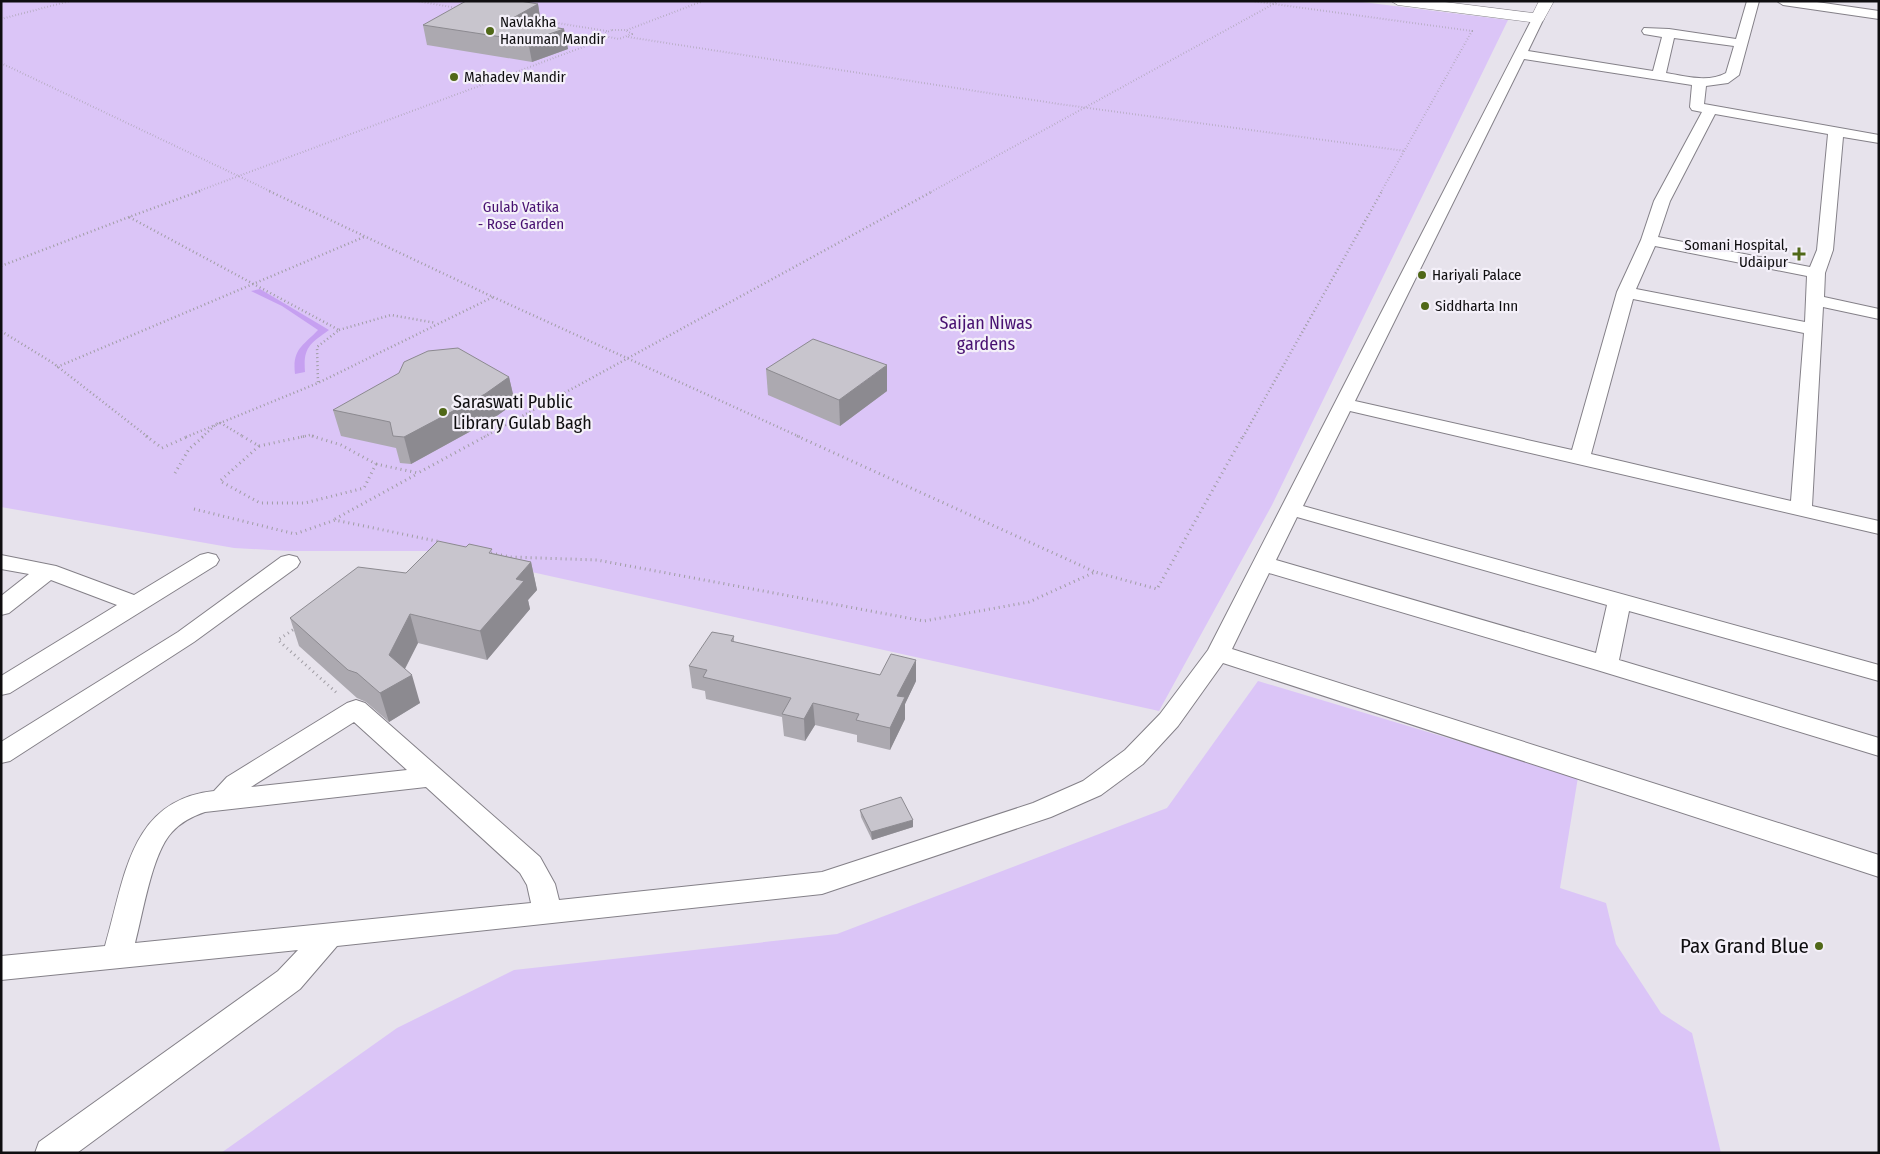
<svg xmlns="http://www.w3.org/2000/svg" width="1880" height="1154" font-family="'Fira Sans Condensed',sans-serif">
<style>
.green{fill:#dbc5f7}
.water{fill:#c6a0f1}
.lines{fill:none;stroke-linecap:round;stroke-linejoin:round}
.street-casing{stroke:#848088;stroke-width:2}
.secondary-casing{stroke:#848088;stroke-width:1}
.path-far2{stroke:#a09da4;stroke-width:2;stroke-dasharray:0.5 2.5;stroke-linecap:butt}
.path-far1{stroke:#a09da4;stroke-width:2.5;stroke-dasharray:1 3;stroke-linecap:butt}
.path{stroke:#a09da4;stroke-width:3;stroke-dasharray:1 4;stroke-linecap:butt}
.street{fill:#fff;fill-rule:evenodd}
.secondary{fill:#fff;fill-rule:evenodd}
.wall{fill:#aca9b0}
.shaded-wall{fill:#8c8a90}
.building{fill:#c8c5cd;stroke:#8c8a90}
.poi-dot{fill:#506818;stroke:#f4f0f9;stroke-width:2}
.labels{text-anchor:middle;stroke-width:4.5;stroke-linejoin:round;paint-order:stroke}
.far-poi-label{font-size:15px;fill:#0f0e10;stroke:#f4f0f9;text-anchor:start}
.far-park-label{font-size:15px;fill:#481171;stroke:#f4f0f9}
.park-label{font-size:18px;fill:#481171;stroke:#f4f0f9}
.poi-label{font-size:18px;fill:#0f0e10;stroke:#f4f0f9;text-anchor:start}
.near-poi-label{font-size:21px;fill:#0f0e10;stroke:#f4f0f9;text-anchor:end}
</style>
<rect width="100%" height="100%" fill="#e7e3ec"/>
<g class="green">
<polygon points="1,1 1354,1 1508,20 1272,505 1159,711 437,551 288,551 234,548 1,507"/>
<polygon points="1258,681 1578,777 1560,888 1606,903 1616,944 1661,1013 1692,1033 1721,1153 221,1153 397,1028 514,970 837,934 1167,808"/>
</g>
<path class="water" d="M260 289 329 330C310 344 303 347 305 372L295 374C292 349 303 346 318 330L282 306 251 291Z"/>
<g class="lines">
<defs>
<g id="street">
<path d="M1747 1H1759L1739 75 1728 83 1706 86 1704 104 1879 135V143L1843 137 1833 250 1825 273 1824 297 1879 309V319L1823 307 1812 506 1879 521V534L1350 411 1303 506 1879 665V681L1629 611 1619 660 1879 738V756L1597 670 1269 573 1232 649 1879 855V877L1223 663 1178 726 1143 764 1101 795 1051 817 822 894 337 946 300 989 77 1153H35L39 1142 278 971 298 950 1 980V956L105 946C125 879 129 800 214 791L227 777 347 703 356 700 365 703 540 857 555 884 559 900 822 872 1033 803 1083 781 1125 750 1160 714 1208 650 1534 15 1538 14 1544 18 1528 51 1653 71 1662 37 1644 34 1642 31 1644 28 1669 29 1736 39ZM1674 38 1734 46 1726 73C1708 83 1685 76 1666 73ZM1524 59 1692 85 1690 107 1692 110 1702 112 1654 201 1641 240 1617 292 1572 450 1355 401ZM1715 114 1828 134 1817 250 1810 267 1658 237 1670 201ZM1655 246 1807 276 1805 322 1636 289ZM1633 299 1804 333 1791 501 1591 454ZM1297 517 1607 605 1596 653 1276 560ZM354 722 407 770 251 787ZM426 787 520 873 527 885 531 903 135 943C143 913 152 853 172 832 181 822 193 816 205 812Z"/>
<polygon points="1777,1 1810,1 1879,11 1879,19 1783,5"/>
<polygon points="208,553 216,555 219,560 216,565 10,693 1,695 1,676 117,605 51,580 9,613 1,615 1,596 29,574 1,569 1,555 56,566 134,595 200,555"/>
<polygon points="289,555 297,557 300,562 297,567 194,642 10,761 1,763 1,742 178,632 281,557"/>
</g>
<polygon id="secondary" points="1391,1 1437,1 1533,13 1539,1 1554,1 1543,21 1538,23 1398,5"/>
</defs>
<use href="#street" class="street-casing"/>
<use href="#secondary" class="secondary-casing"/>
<g class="path-far2">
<polyline points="416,1 457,8"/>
<polyline points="1252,1 1472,31 1381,192"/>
<polyline points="1,19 70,1"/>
<polyline points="538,20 607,31"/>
<polygon points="612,30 625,30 632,34 619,39 604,36 605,33"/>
<polyline points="627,30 703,1"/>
<polyline points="628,37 1059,104 1405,151"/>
<polyline points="1,63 272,192"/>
<polyline points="196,192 607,38"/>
<polyline points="931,192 1279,1"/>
</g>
<g class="path-far1">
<polyline points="200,191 129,217 339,330 317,347 318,383"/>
<polyline points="1,266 129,217"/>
<polyline points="493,297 800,437"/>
<polyline points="339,330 391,315 436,323"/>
<polyline points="1,331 53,363 148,437"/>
<polyline points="57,367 364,237"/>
<polyline points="186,437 318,383 493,297 269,191"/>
<polyline points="202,437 219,422 244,437"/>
<polyline points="301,437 310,435 316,437"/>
<polyline points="484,437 933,191"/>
<polyline points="1243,437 1382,191"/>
</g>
<g class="path">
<polyline points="146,436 162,448 189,436"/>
<polyline points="242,436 259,446"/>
<polyline points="797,436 1095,572"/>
<polyline points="259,446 220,481 260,503 305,503 364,488 376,464 341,445 312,436"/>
<polyline points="259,446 306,436"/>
<polyline points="376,464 418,473 486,436"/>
<polyline points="175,473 189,449 204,436"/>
<polyline points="194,509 295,534 335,520 441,542"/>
<polyline points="335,519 417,474"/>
<polyline points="491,553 511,557 597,560 924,621 1029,602 1095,572 1157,589 1243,436"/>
<polyline points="297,627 278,640 338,694"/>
</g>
<use href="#street" class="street"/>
<use href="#secondary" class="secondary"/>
</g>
<g class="wall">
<polygon points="538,4 541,24 540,24 564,29 568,49 532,62 427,45 423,25"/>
<polygon points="766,369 887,391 840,426 768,395"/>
<polygon points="509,377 515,403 491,420 411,464 400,463 396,448 341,436 333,410"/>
<polygon points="466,547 531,562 537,590 528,600 530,609 487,660 418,643 405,669 420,703 389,722 366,702 357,698 299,646 290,618 406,573"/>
<polygon points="734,636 734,642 880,675 916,660 916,681 905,704 905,719 890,750 857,742 857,735 815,725 805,741 784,736 782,717 706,699 705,691 692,688 689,666"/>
<polygon points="860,810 913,827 872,840 861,817"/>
</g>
<g class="shaded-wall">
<polygon points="538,4 541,24 515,39 511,19"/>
<polygon points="564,29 568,49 532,62 528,41"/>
<polygon points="887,365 887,391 840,426 839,400"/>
<polygon points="509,377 515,403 491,420 411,464 404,437"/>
<polygon points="531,562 537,590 528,600 530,609 487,660 480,631 516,579"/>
<polygon points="410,614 418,643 398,682 412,675 420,703 389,722 380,693 389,655"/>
<polygon points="916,660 916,681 905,704 905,719 890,750 890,728 897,696"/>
<polygon points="813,703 815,725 805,741 804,719"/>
<polygon points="913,820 913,827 872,840 871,832"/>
</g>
<g class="building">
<polygon points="466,1 520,1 538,4 511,19 564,29 528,41 423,25"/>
<polygon points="813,339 887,365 839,400 766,369"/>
<polygon points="458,348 509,377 485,394 404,437 393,436 390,422 333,410 399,373 404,362 428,351"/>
<polygon points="438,541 466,547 469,544 492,549 489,553 531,562 516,579 524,581 480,631 410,614 389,655 412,675 380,693 357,673 348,670 290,618 358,567 406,573"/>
<polygon points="712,632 734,636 731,641 880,675 891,654 916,660 897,696 905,697 890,728 856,720 859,714 813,703 804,719 782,714 791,698 703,677 707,670 689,666"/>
<polygon points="901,797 913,820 871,832 860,810"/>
</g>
<g class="poi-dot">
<circle cx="490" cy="31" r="5"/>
<circle cx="454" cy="77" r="5"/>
<path d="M1796.5 246.5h5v5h5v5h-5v5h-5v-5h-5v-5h5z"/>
<circle cx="1422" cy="275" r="5"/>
<circle cx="1425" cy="306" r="5"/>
<circle cx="443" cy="412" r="5"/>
<circle cx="1819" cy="946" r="5"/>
</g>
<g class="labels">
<g class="far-poi-label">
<text x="500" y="27">Navlakha<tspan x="500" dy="17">Hanuman Mandir</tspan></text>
<text x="464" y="82">Mahadev Mandir</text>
<text x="1788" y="250" text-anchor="end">Somani Hospital,<tspan x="1788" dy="17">Udaipur</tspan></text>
<text x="1432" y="280">Hariyali Palace</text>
<text x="1435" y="311">Siddharta Inn</text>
</g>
<g class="far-park-label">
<text x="521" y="212">Gulab Vatika<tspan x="521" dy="17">- Rose Garden</tspan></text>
</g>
<g class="park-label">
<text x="986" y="329">Saijan Niwas<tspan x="986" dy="21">gardens</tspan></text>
</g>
<g class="poi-label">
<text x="453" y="408">Saraswati Public<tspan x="453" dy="21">Library Gulab Bagh</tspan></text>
</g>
<g class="near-poi-label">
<text x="1809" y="953">Pax Grand Blue</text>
</g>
</g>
<rect width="1880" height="1154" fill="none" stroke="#0f0e10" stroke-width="5"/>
</svg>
